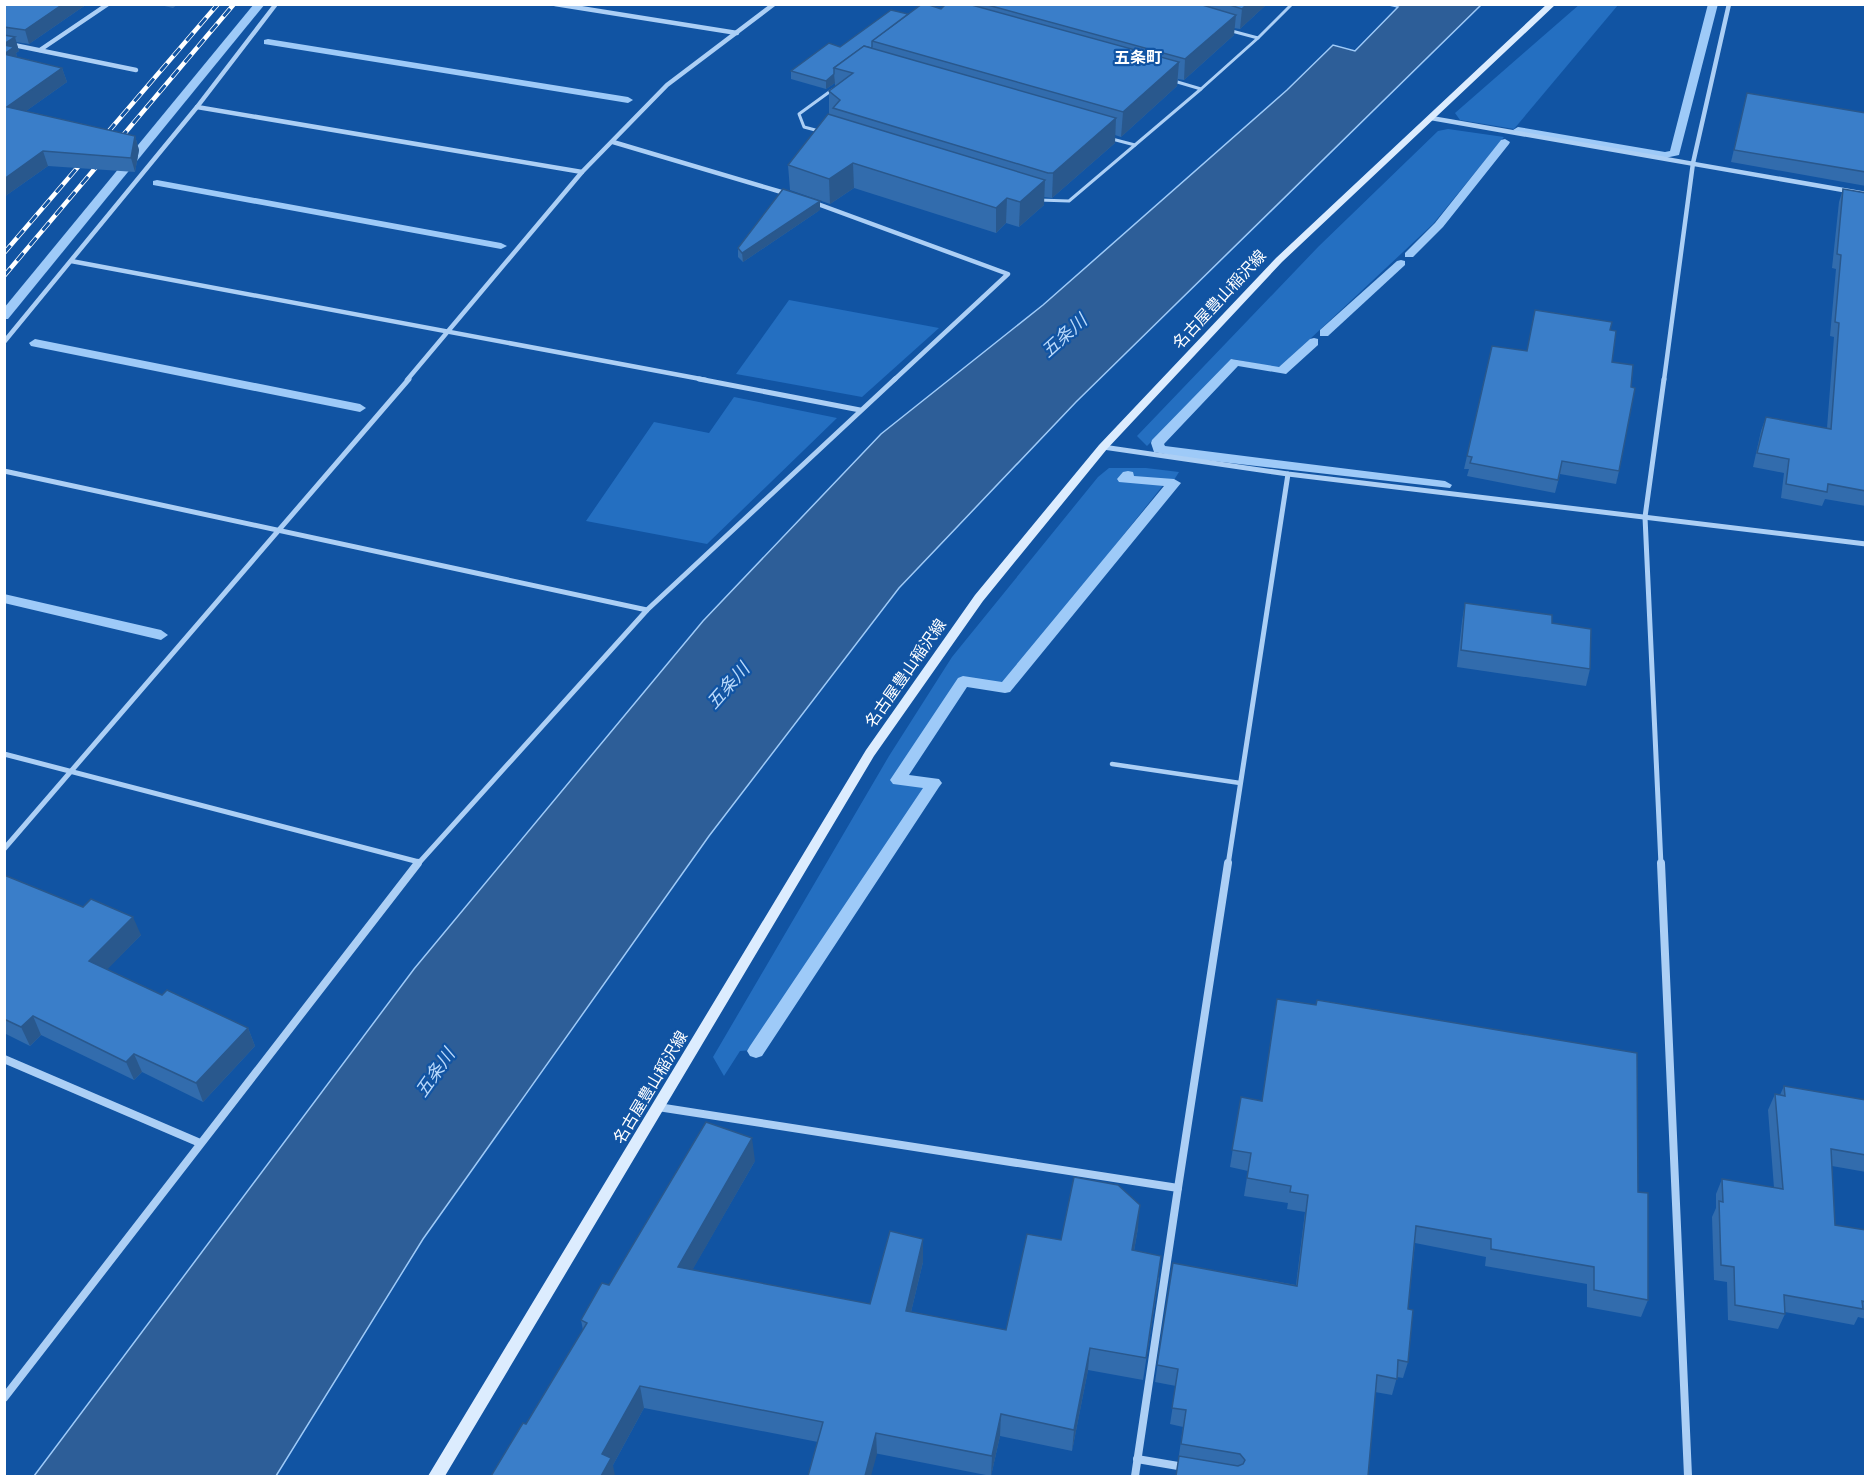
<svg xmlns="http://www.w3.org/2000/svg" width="1870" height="1481" font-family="Signika,'Noto Sans JP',sans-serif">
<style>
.green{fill:#246fc1}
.water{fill:#2d5e98;stroke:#9ecaf8;stroke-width:1.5}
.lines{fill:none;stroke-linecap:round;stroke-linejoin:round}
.stream{fill:#9ecaf8;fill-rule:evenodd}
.lane-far1{stroke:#accff5;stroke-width:3}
.lane{stroke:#accff5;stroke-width:4.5}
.street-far2{stroke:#accff5;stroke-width:4.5}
.street-far1{stroke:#accff5;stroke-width:5}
.street{stroke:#accff5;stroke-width:8}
.secondary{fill:#dcecfe;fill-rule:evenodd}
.rail-casing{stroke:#fff;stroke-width:4.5}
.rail{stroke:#1154a3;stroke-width:3;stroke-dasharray:10;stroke-linecap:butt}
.wall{fill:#326cad}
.shaded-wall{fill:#29588d}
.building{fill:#3a7ec9;stroke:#29588d;stroke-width:1.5}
.labels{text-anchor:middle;stroke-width:4.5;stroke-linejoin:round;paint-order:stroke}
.far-quarter-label{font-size:16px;font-weight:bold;fill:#fff;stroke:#1154a3}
.street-label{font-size:16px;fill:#fff;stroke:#1154a3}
.water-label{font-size:18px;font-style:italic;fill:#b9d9fb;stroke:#1154a3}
</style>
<rect width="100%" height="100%" fill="#1154a3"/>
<g class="green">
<polygon points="1580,4 1618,5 1514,129 1460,120 1455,113"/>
<polygon points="1448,129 1504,137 1433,224 1279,368 1233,359 1147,446 1137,436 1319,246 1438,131"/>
<polygon points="789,300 939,328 862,397 736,374"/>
<polygon points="734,397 837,418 707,544 586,521 654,422 709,433"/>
<polygon points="1109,468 1146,468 1179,472 1174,480 1128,477 1132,474 1127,473 1120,479 1164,484 1004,685 961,678 893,781 927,786 753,1050 740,1051 724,1076 713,1057 889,756 952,657 1098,477"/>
</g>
<polygon class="water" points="1389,5 1481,5 1076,402 899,588 709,836 423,1239 276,1476 34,1476 414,969 703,621 881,434 1043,305 1287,90 1333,45 1355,51 1398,7"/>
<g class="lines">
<g class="stream">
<polygon points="254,4 265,4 8,319 4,319 4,308"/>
<polygon points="1708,4 1718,4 1679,155 1665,158 1518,133 1513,130 1518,127 1665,152 1670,151"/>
<polygon points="268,39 628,97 633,100 628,103 264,44 264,40"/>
<polygon points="1505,139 1510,142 1509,144 1443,227 1413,257 1405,257 1405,253 1435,223 1501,140"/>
<polygon points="157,180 501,243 507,246 501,249 153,185 153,181"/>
<polygon points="1401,260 1405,261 1405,265 1328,336 1320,336 1320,330 1397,261"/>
<polygon points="1314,338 1318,339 1318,345 1286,374 1238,366 1164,444 1165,446 1445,481 1452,485 1450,488 1186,458 1154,452 1151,443 1152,440 1231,359 1279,367 1310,339"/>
<polygon points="35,339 360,404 366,408 360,412 31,346 29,343"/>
<polygon points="1128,471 1133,472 1134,476 1174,479 1181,483 1010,692 1005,693 967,687 909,775 939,779 942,783 939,787 762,1056 756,1058 750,1056 747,1051 750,1046 923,788 893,784 890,780 958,678 963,676 1002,682 1164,486 1119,482 1117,479 1123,472"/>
<polygon points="4,594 161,630 168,635 161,640 4,603"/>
</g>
<g class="lane-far1">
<polyline points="1228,30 1258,38 1292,4"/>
<polyline points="1201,89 1258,38"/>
<polyline points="819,131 804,127 799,114 832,90"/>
<polyline points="1112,139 1135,145"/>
<polyline points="1039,200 1069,201 1201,89 1174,81"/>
</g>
<polyline class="lane" points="1112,764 1240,783"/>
<g class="street-far2">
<polyline points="555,4 737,33"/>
<polyline points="4,43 136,70"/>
<polyline points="40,50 108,4"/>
<polyline points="197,107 582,172"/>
<polyline points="1431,118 1866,194"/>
<polyline points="613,142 788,194"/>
<polyline points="815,203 1008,274 894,380"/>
<polyline points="71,261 706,380"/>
<polyline points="4,342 197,107 276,4"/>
<polyline points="407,380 582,172 667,85 774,4"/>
<polyline points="1664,380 1693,163 1729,4"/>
</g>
<g class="street-far1">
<polyline points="699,379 860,410"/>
<polyline points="1103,447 1288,474 1866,544"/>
<polyline points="4,471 647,610"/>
<polyline points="4,754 419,862"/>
<polyline points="4,849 409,379"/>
<polyline points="417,865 647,610 895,379"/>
<polyline points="1228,865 1288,474"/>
<polyline points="1661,865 1645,517 1664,379"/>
</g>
<g class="street">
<polyline points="1661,863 1688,1476"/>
<polyline points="4,1059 200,1143"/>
<polyline points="658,1107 1178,1188 1135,1476"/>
<polyline points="1178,1188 1228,863"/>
<polyline points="4,1398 418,863"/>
<polyline points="1137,1459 1184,1467"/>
</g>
<polygon class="secondary" points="1547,4 1556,4 1282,262 1107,449 983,601 874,756 445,1476 428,1476 866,750 975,595 1099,445 1276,258"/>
<defs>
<g id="rail">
<polyline points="4,253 218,4"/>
<polyline points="4,276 234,4"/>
</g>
</defs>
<use href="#rail" class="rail-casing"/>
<use href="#rail" class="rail"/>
</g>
<g class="wall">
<polygon points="4,4 87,4 29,44 16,42 19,51 16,53 17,57 62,68 67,82 26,111 135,136 139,150 135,172 48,166 4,197"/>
<polygon points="156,4 178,4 173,8"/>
<polygon points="946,4 1267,4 1240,29 1234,28 1234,35 1184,80 1178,79 1177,86 1121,137 1115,135 1115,143 1052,198 1044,197 1044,205 1019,227 1006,223 996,233 854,188 830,204 790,190 788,165 829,114 829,91 835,87 835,83 826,89 791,79 791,71 908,14 941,9"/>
<polygon points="1747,93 1866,113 1866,186 1731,162"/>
<polygon points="1843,189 1866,193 1866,506 1825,499 1822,506 1781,498 1784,473 1753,467 1761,431 1766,417 1827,428 1834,337 1830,336 1836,269 1832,268 1839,202"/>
<polygon points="820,210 743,262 738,257 738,248"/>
<polygon points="1610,330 1619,471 1616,484 1560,474 1555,493 1467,476 1469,469 1464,469 1492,346 1526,351"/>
<polygon points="1465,603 1590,669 1586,686 1457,667 1462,621"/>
<polygon points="4,875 141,935 107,969 162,995 248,1028 255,1046 203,1102 142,1072 134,1080 41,1035 30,1046 4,1033"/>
<polygon points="1317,1000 1638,1192 1648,1300 1641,1317 1587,1307 1587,1284 1485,1266 1486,1257 1415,1243 1408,1309 1408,1362 1403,1378 1397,1377 1392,1395 1375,1392 1368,1476 1176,1476 1183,1427 1170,1424 1176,1386 1155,1382 1173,1263 1296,1285 1305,1212 1287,1209 1288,1203 1244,1196 1248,1171 1230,1167 1241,1097 1261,1101 1316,1005"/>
<polygon points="1784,1086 1866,1100 1866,1172 1832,1166 1835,1225 1866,1230 1866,1319 1858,1317 1854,1325 1785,1312 1785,1314 1778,1329 1728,1320 1727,1282 1714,1280 1712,1217 1716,1208 1716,1194 1722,1179 1774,1188 1768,1110 1775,1094 1780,1095"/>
<polygon points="755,1161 692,1270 870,1304 923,1262 911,1312 1006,1330 1061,1240 1138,1228 1134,1251 1159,1278 1143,1380 1088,1370 1072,1451 1000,1436 991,1476 644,1408 613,1465 526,1424 583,1330 581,1320 609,1285"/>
</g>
<g class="shaded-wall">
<polygon points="63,4 87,4 29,44 25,30"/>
<polygon points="1247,4 1267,4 1240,29 1242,9"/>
<polygon points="1236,15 1234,35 1184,80 1185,59"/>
<polygon points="15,37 19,51 16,53 18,61 8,68 4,54 4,44"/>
<polygon points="1179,62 1177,86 1121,137 1123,112"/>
<polygon points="62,68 67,82 12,121 7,107"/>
<polygon points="834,74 835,83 826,89 826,81"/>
<polygon points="1116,118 1115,143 1052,198 1053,173"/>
<polygon points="135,136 139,150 135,172 131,158"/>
<polygon points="43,151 48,166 4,197 4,179"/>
<polygon points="853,163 854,188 830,204 829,179"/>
<polygon points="1045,180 1044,205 1019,227 1020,202"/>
<polygon points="1007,198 1006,223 996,233 996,208"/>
<polygon points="820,201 820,210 743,262 742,253"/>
<polygon points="133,917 141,935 97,980 89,961"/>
<polygon points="33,1016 41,1035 30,1046 21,1027"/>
<polygon points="248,1028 255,1046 203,1102 196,1083"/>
<polygon points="134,1054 142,1072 134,1080 126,1062"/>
<polygon points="752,1138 755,1161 681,1290 678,1267"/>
<polygon points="1140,1205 1138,1228 1130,1273 1132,1250"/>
<polygon points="923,1239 923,1262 906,1333 906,1311"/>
<polygon points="1090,1348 1088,1370 1072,1451 1074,1430"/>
<polygon points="640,1386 644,1408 613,1465 615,1476 601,1476 602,1454"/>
<polygon points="1001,1414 1000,1436 991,1476 992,1456"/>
<polygon points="876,1433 877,1454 871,1476 865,1476"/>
</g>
<g class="building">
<polygon points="4,4 63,4 25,30 4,27"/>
<polygon points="922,4 926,4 941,9 946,4 968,4 1179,62 1123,112 872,41"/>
<polygon points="984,4 1199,4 1236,15 1185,59"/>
<polygon points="1227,4 1247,4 1242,9"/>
<polygon points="891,10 908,14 872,41 872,47 871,48 864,46 834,68 834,74 826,81 791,71 829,43 840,47"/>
<polygon points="4,35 15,37 4,44"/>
<polygon points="4,45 14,47 4,54"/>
<polygon points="864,46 1116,118 1053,173 1048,173 833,108 840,100 829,91 853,73 834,68"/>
<polygon points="4,54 62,68 7,107 135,136 131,158 43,151 4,179"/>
<polygon points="1747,93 1866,113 1866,172 1734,150"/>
<polygon points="828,114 1045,180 1020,202 1007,198 996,208 853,163 829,179 788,165"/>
<polygon points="783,189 820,201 742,253 738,248"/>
<polygon points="1843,189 1866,193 1866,491 1828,484 1827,492 1786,484 1789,459 1757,453 1766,417 1831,429 1839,323 1835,322 1841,255 1837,254"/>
<polygon points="1535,310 1612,322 1610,330 1616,331 1612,362 1633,365 1631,387 1635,388 1619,471 1562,461 1558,480 1470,463 1472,457 1467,456 1492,346 1527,351"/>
<polygon points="1465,603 1552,615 1552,623 1591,629 1590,669 1461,650"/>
<polygon points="4,875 83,907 91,899 133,917 89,961 162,995 167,990 248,1028 196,1083 134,1054 126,1062 33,1016 21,1027 4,1019"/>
<polygon points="1277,999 1316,1005 1317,1000 1637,1053 1638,1192 1648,1193 1648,1300 1594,1290 1594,1267 1491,1249 1491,1239 1416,1226 1408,1309 1413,1310 1408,1362 1398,1360 1397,1379 1377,1375 1368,1476 1176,1476 1179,1456 1238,1466 1243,1464 1245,1460 1240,1454 1181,1444 1186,1410 1172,1408 1178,1369 1157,1365 1173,1263 1297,1286 1308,1195 1290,1192 1291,1186 1247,1178 1251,1153 1232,1150 1241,1097 1262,1101"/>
<polygon points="1784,1086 1866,1100 1866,1155 1831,1149 1835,1225 1866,1230 1866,1302 1862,1301 1863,1309 1784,1295 1785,1314 1735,1305 1734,1267 1721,1265 1719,1201 1723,1202 1722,1179 1783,1189 1775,1094 1785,1096"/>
<polygon points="706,1122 752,1138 678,1267 870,1304 890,1231 923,1239 906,1311 1006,1330 1027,1234 1061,1240 1074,1177 1118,1185 1140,1205 1132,1250 1161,1256 1146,1358 1090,1348 1074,1430 1001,1414 992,1456 876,1433 865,1476 808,1476 823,1422 640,1386 602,1454 611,1458 601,1476 491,1476 523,1423 526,1424 587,1323 581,1320 602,1283 609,1285"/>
</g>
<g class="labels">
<g class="far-quarter-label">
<text x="1138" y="63">五条町</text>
</g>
<g class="street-label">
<text transform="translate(1219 299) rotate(-47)" y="6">名古屋豊山稲沢線</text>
<text transform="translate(905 673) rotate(-55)" y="6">名古屋豊山稲沢線</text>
<text transform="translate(650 1087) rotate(-59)" y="6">名古屋豊山稲沢線</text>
</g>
<g class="water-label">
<text transform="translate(1064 336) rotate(-42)" y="6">五条川</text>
<text transform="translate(728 686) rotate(-49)" y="6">五条川</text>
<text transform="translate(435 1073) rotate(-55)" y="6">五条川</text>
</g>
</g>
<rect width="1870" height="1481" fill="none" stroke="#ffffff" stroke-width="12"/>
</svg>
